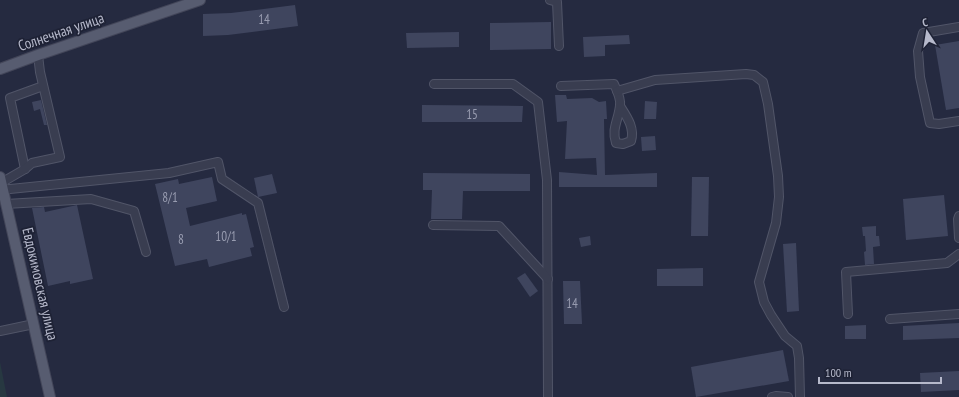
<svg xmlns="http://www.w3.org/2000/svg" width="959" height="397" font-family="'PT Sans Narrow',sans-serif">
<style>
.green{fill:#273841}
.building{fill:#3f455e}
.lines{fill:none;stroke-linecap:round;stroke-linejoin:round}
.minor-casing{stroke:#515568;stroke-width:10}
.major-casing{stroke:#434659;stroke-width:12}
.minor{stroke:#393d50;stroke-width:8}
.major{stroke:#575c70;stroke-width:10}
.labels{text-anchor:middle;stroke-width:3.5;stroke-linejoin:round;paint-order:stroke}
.number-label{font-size:13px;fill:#989cb0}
.street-label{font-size:15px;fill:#b6b9cb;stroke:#1e2235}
</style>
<rect width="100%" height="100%" fill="#252a40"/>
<polygon class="green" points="0,362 7,397 0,397"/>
<g class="building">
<polygon points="295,5 298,26 228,35 203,36 203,14 231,13"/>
<polygon points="551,22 551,49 490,50 490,23"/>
<polygon points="459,32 459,47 407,48 406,33"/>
<polygon points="629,35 630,44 605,45 605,56 584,57 583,37"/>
<polygon points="959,41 959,108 946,110 935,45"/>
<polygon points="555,95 566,95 567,99 592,98 599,102 606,101 607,119 604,119 605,175 657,173 657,187 559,187 559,172 597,175 596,158 565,159 567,121 557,122"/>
<polygon points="41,100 47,125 44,125 40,109 34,111 32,102"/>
<polygon points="645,101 657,102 656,119 644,119"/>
<polygon points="422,105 523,106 522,122 422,122"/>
<polygon points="655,136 656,150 642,151 641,137"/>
<polygon points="423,173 530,174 530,191 463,191 462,219 431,219 432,190 423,190"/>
<polygon points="272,174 277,193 258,197 254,178"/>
<polygon points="212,177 217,201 186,208 190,226 242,213 242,215 246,214 254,247 250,248 252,256 209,267 207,259 175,266 155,184 178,179 179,184"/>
<polygon points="692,177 709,177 708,236 691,236"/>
<polygon points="944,195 948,236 906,240 903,199"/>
<polygon points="77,205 93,279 70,284 70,281 48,286 32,208 44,207 45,212"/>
<polygon points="876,226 876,236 879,236 880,246 873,247 874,264 865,265 864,252 866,251 865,236 863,236 862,227"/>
<polygon points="590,236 591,245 581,247 579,238"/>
<polygon points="796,243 799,311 787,312 783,244"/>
<polygon points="703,268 703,286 657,286 657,269"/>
<polygon points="525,273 538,291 530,297 517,278"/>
<polygon points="563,281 580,281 582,324 564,324"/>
<polygon points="959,323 959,338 903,340 903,326"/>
<polygon points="866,325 866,339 845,339 845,326"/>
<polygon points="783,350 789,381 696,397 691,367"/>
<polygon points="959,371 959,390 921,392 920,373"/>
</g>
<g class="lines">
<defs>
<g id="minor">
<polyline points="550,0 557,2 559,46"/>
<polyline points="959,27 923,33 918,51 920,77 930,123 939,124 959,121"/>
<polyline points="434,84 513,84 538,102 547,180 548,397"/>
<path d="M561 86 614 84C617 91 621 98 620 105 619 119 611 129 616 143L623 144 631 141C635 128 627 117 620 106"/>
<polyline points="617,91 655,80 746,74 754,75 763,82 768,104 778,176 779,197 776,223 759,282 764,302 771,315 785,336 797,346 799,358 800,397"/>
<polyline points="25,169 10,98 43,86"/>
<polyline points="1,183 25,169 32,163 60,157 40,72 38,55"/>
<polyline points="0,190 169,173 218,162 222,179 258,203 284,307"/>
<polyline points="6,204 91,199 134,211 146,252"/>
<polyline points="959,216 958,219 959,238"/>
<polyline points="433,225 499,226 548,279"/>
<polyline points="848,314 846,272 947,263 959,254"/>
<polyline points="890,319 959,314"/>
<polyline points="0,331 34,324"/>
<polyline points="772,397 776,396 788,397"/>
</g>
<g id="major">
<polyline points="0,69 38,55 200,0"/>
<polyline points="0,177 50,397"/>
</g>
</defs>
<use href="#minor" class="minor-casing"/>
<use href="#major" class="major-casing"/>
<use href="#minor" class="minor"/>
<use href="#major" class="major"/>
</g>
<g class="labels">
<g class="number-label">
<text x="264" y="24">14</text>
<text x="472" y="119">15</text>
<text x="170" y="202">8/1</text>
<text x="226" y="241">10/1</text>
<text x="181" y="244">8</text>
<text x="572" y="308">14</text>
</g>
<g class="street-label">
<text transform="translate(61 32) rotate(-19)" y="5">Солнечная улица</text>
<text transform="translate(40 284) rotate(77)" y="5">Евдокимовская улица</text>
</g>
</g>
<g transform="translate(927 32) rotate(348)" stroke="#1e2235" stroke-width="3" paint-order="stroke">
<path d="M0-3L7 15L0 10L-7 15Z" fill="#b6b9cb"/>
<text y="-6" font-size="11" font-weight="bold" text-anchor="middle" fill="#b6b9cb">С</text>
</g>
<path d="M819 377v6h122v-6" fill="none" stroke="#b6b9cb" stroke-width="2"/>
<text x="825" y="377" font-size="12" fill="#b6b9cb" stroke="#1e2235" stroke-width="3" paint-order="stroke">100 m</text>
</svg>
